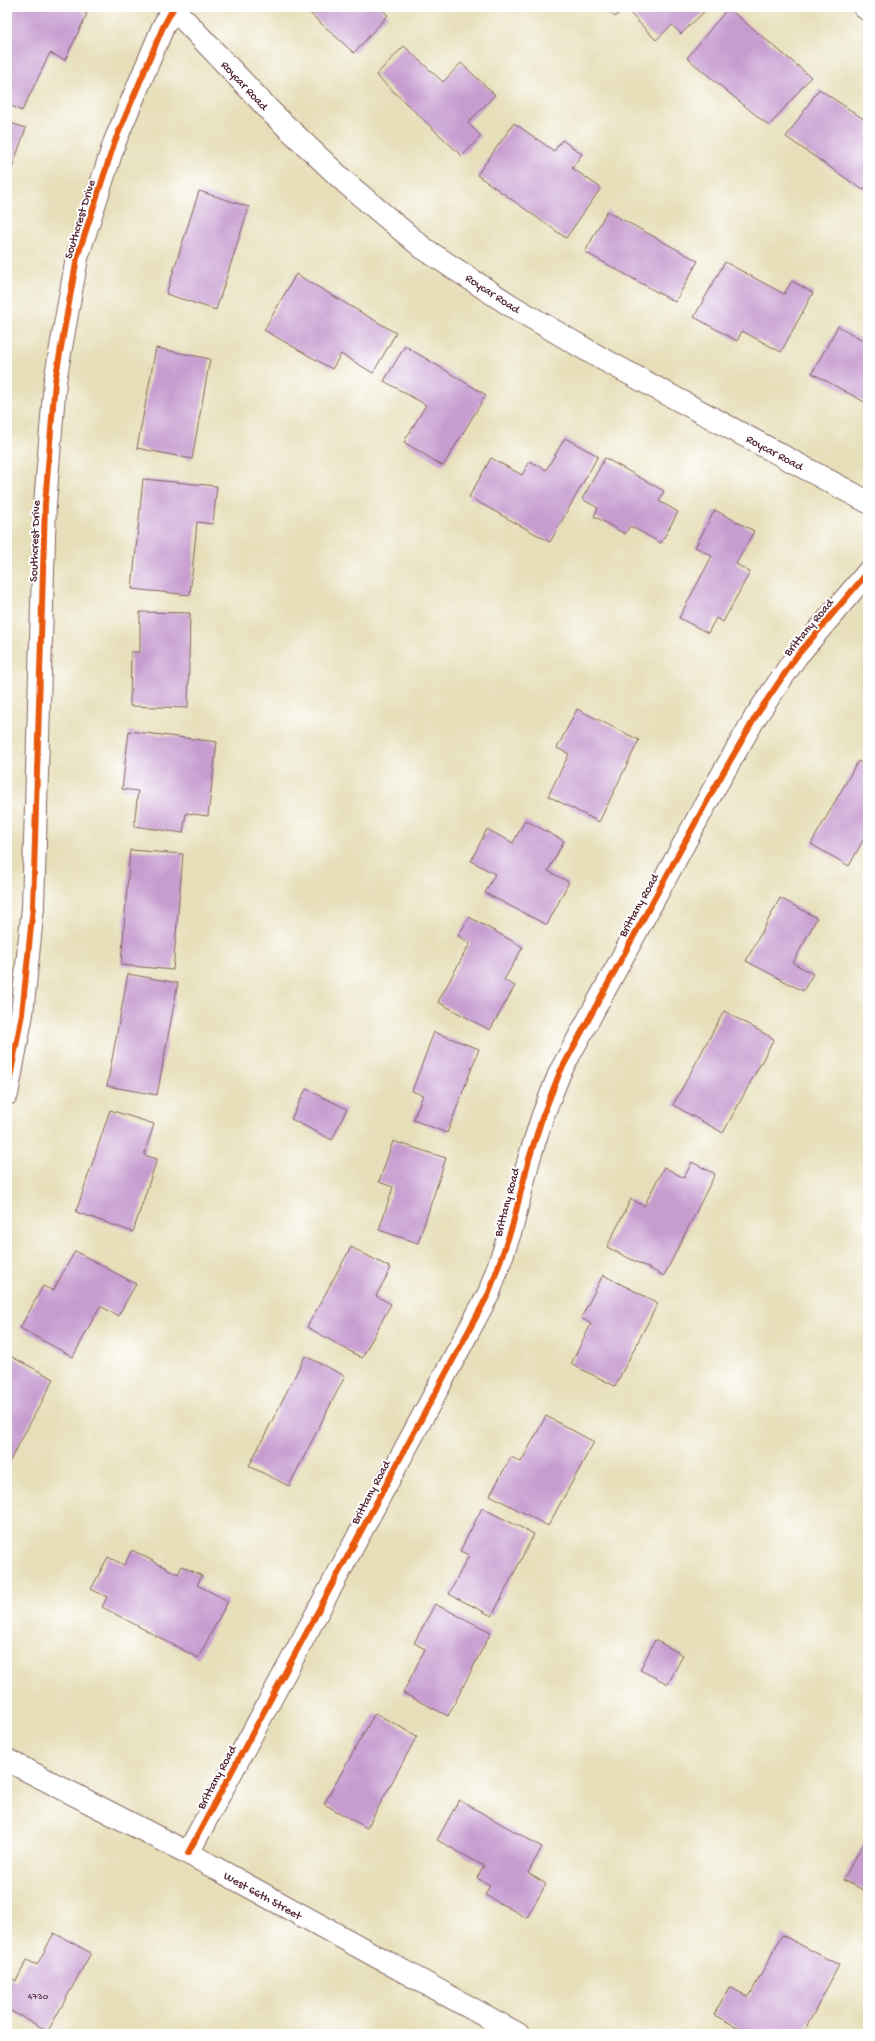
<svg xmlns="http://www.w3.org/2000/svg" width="875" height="2041" font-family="'Gochi Hand',sans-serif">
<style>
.building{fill:#c79dd0}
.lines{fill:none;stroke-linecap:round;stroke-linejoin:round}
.minor-casing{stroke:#81625d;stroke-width:24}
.tertiary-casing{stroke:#81625d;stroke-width:24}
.minor{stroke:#fff;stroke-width:22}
.tertiary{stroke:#fff;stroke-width:22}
.cycleway-casing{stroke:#fff;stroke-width:8}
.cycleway{stroke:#e8590c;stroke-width:6}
.labels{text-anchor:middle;stroke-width:4;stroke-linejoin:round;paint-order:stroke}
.number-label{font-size:10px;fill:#693e54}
.street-label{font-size:12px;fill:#4a1f2b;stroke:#fff}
</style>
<rect width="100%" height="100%" fill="#fff"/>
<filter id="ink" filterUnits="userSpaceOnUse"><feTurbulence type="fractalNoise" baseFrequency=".025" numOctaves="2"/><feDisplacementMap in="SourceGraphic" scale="8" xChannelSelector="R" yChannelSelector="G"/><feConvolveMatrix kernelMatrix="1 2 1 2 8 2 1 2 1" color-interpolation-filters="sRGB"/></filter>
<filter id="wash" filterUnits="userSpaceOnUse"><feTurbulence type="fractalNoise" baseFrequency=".012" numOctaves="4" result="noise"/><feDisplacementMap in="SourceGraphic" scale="16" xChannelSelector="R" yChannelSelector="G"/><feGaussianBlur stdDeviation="0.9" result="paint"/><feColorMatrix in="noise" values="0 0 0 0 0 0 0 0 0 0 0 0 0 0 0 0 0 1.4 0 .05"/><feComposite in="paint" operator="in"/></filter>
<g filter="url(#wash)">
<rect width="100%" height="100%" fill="#e7dfba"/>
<g id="blocks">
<g class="building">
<polygon points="7,7 73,7 87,14 65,60 50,53 22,111 7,104"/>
<polygon points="303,7 379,7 388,15 354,53"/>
<polygon points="605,7 709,7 681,34 672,25 656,40 625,8 615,17"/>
<polygon points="728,8 811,77 769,126 687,58"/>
<polygon points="404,46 443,82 461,63 495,95 468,123 481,136 462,156 376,75"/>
<polygon points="819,89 868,122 868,183 863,190 786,137"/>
<polygon points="7,122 26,128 7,182"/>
<polygon points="514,123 554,151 562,140 582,154 572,168 601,188 566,238 477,175"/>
<polygon points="199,191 249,207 216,310 166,294"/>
<polygon points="607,211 698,261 675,302 585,252"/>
<polygon points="725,262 784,294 792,281 813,293 781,352 742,331 737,341 694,317"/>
<polygon points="296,274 396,333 373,373 341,354 332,369 264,330"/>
<polygon points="838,326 868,343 868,404 812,373"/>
<polygon points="405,346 486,395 443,466 404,442 426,405 384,381"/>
<polygon points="156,348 210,359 192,459 137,448"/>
<polygon points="565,438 598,456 550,542 469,497 491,458 522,475 530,461 546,470"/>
<polygon points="605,458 664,491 659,501 678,512 661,543 630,526 625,534 594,516 598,508 582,499"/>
<polygon points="143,479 217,486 213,524 197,522 190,595 132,589"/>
<polygon points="715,510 754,531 736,564 750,572 723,622 716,618 708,633 679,618 712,556 695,547"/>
<polygon points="140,612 190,613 188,708 130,706 131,652 140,652"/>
<polygon points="577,709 639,740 599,822 548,796 569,754 557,748"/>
<polygon points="129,731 217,742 208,816 186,813 183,833 134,826 138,791 122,789"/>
<polygon points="858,761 868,767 868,831 849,866 811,844"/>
<polygon points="525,820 564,841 548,871 569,882 547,925 485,893 495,874 471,861 487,829 513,843"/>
<polygon points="130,850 183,854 173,970 121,965"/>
<polygon points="780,898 817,918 793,963 813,974 803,991 746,961"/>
<polygon points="469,917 523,947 504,980 515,986 490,1030 438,1002 470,943 458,936"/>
<polygon points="128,974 178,983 157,1095 107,1086"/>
<polygon points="724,1011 774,1039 723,1133 673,1105"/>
<polygon points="434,1032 479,1049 447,1133 413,1120 423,1095 412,1091"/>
<polygon points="306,1089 347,1109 332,1140 291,1119"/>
<polygon points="110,1110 154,1124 144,1155 157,1159 133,1232 76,1212"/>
<polygon points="393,1141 446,1158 418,1243 379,1230 393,1187 379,1182"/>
<polygon points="692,1162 715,1174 664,1276 607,1247 631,1199 644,1206 664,1167 684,1178"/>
<polygon points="351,1247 391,1268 376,1296 391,1304 362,1358 307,1327"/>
<polygon points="75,1251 136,1284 118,1316 100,1306 73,1357 20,1328 43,1286 53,1291"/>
<polygon points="603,1275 658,1303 615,1386 571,1364 591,1324 581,1318"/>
<polygon points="8,1355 54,1379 7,1466 7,1357"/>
<polygon points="305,1356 345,1376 289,1486 249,1466"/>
<polygon points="546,1416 594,1442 548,1526 490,1495 511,1457 521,1462"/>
<polygon points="482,1508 534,1534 492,1616 449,1594 469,1555 460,1551"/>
<polygon points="132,1550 178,1574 182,1566 202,1576 197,1585 228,1601 198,1658 102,1607 107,1597 91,1589 108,1557 124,1565"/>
<polygon points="435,1604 491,1632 448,1716 403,1693 425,1649 414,1643"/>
<polygon points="655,1640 683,1655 668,1684 640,1670"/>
<polygon points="375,1713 417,1736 367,1828 324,1804"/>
<polygon points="459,1800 542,1847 528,1873 546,1884 527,1918 485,1895 490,1885 477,1878 484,1866 437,1840"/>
<polygon points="868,1835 868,1892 843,1880"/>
<polygon points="54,1933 91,1953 48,2031 7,2009 7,1976 16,1981 27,1960 37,1965"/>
<polygon points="782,1935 839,1965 803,2034 751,2034 714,2015 729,1987 749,1997"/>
</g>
</g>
</g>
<g filter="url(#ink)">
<use href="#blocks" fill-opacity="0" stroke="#81625d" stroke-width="1"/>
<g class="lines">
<defs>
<g id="minor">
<polyline points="864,7 868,10"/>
<polyline points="173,8 272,113 346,183 423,248 510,305 597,356 868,502"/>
<polyline points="7,1094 22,1014 33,907 45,504 55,381 77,258 115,141 163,27 174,7"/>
<polyline points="188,1853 489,1293 512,1227 529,1159 543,1115 560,1072 711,794 756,716 796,657 868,572"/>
</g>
<polyline id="tertiary" points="7,1760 188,1853 518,2034"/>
</defs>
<use href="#minor" class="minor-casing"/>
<use href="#tertiary" class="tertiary-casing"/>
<use href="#minor" class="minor"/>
<use href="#tertiary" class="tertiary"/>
<defs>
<g id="cycleway">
<polyline points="7,1094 22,1014 33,907 45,504 55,381 77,258 115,141 163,27 174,7"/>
<polyline points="188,1853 489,1293 512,1227 529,1159 543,1115 560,1072 711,794 756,716 796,657 868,572"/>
</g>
</defs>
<use href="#cycleway" class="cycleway-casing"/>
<use href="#cycleway" class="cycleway"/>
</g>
</g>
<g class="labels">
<g class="number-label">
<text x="38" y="1999">4730</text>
</g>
<g class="street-label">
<text transform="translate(245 85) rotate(47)" y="4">Roycar Road</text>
<text transform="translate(79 219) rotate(-73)" y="4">Southcrest Drive</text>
<text transform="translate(493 293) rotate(33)" y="4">Roycar Road</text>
<text transform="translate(775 452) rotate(28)" y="4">Roycar Road</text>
<text transform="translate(34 541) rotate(-88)" y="4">Southcrest Drive</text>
<text transform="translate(808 627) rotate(-50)" y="4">Brittany Road</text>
<text transform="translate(638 905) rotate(-61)" y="4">Brittany Road</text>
<text transform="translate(506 1202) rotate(-75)" y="4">Brittany Road</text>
<text transform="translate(370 1492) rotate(-62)" y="4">Brittany Road</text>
<text transform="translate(216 1777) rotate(-62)" y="4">Brittany Road</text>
<text transform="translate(263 1895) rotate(29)" y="4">West 66th Street</text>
</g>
</g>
<rect width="875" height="2041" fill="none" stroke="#fff" stroke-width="24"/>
</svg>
